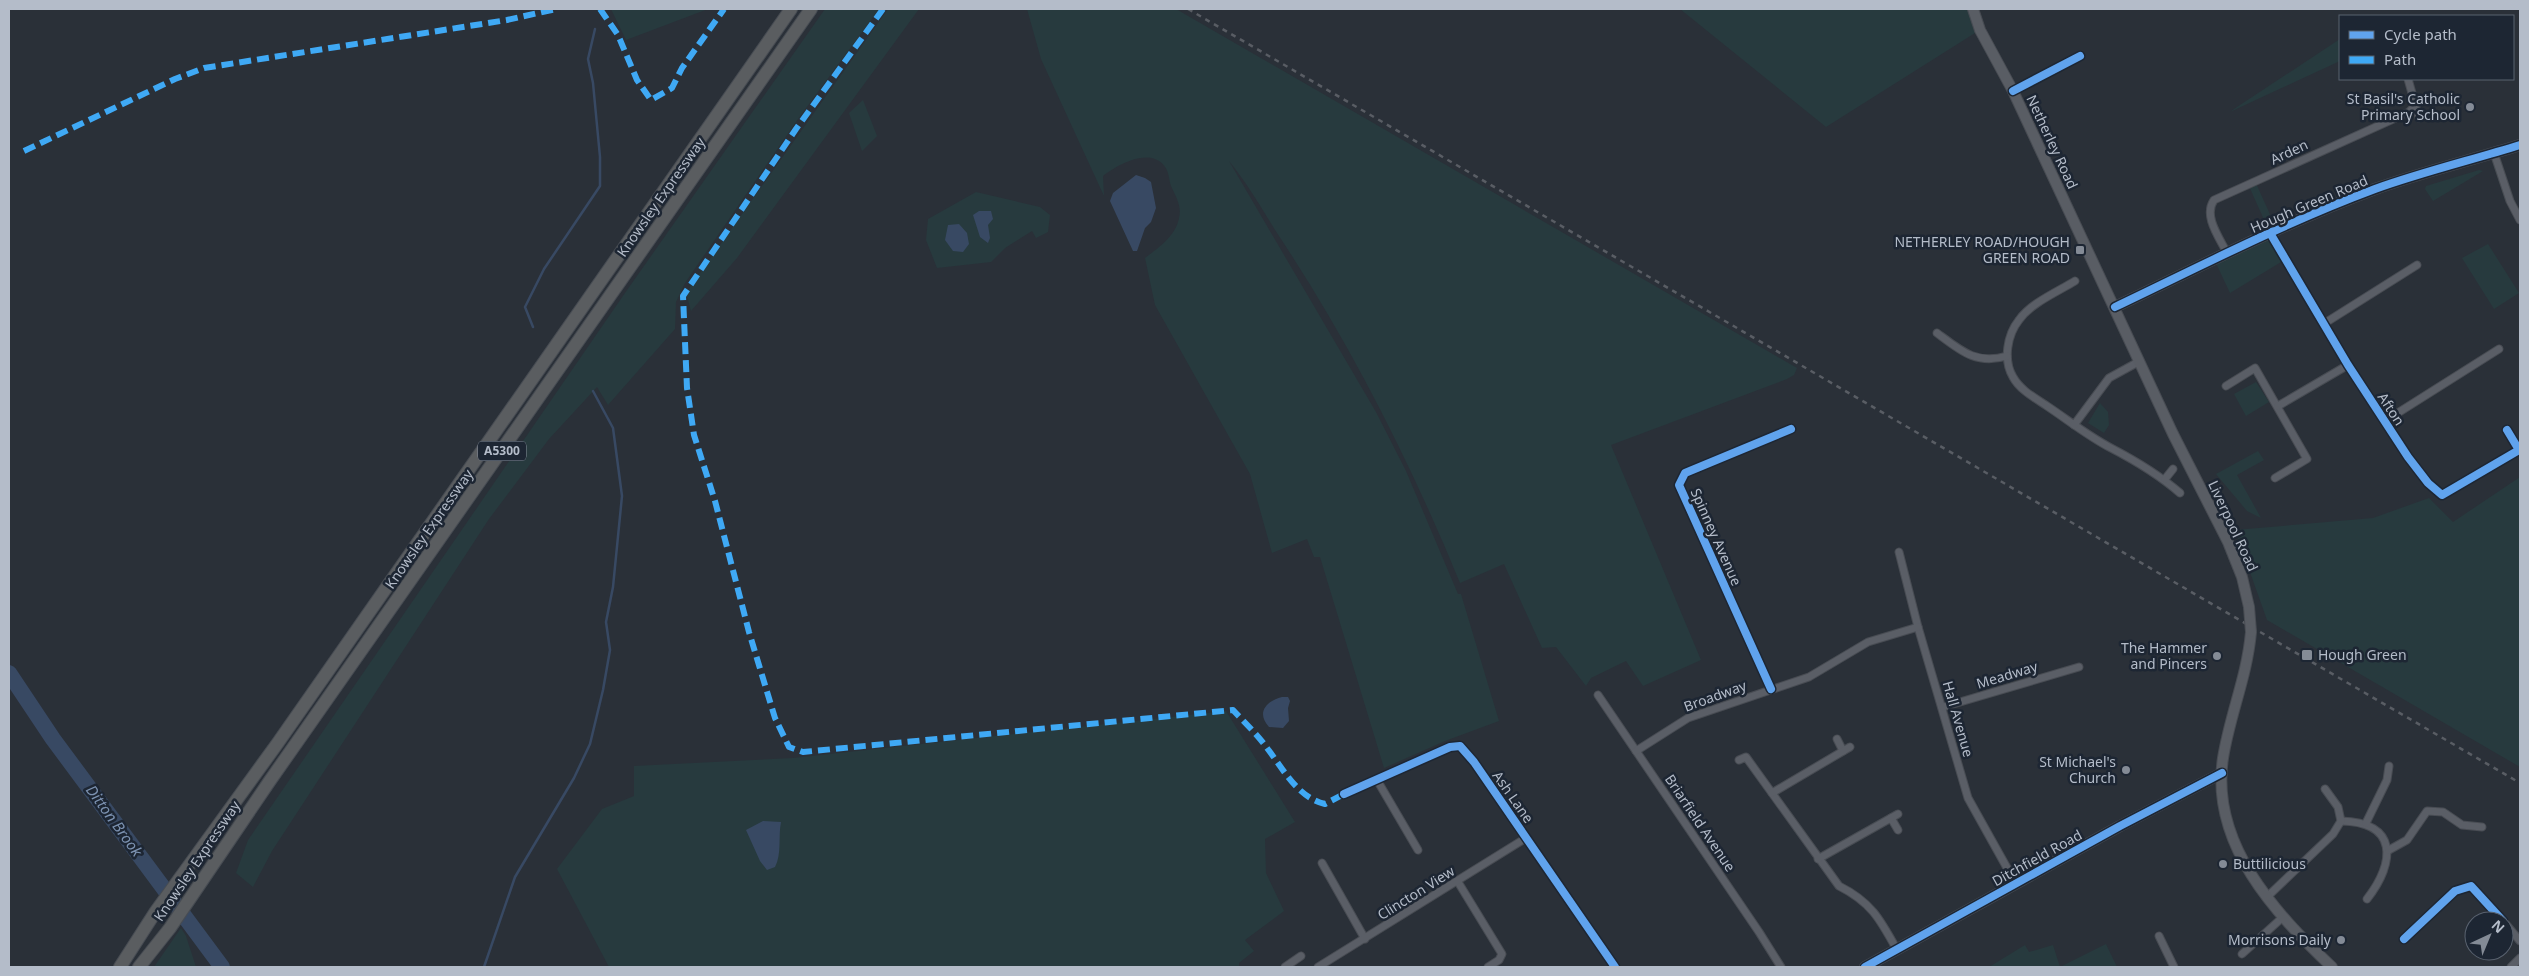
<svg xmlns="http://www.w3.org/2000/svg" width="2529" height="976" font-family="'Noto Sans',sans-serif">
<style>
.green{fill:#273a3e}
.water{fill:#384963}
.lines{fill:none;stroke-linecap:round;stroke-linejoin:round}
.stream{stroke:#384963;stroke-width:2.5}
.river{stroke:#384963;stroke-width:16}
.street-casing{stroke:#484c53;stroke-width:9}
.secondary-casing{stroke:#484c53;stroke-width:12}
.highway-casing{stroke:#474c53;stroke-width:14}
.street{stroke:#5a5e66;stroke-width:7}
.secondary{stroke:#595d64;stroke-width:10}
.highway{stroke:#5a5d60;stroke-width:12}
.rail{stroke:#595d64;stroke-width:2.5;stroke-dasharray:5 5;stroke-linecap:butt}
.secondary-bridge-casing{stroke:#484c53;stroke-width:12;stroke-linecap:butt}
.secondary-bridge{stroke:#595d64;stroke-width:10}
.quiet{stroke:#3fa9f5;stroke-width:6;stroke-dasharray:12 6;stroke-linecap:butt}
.cycleway-casing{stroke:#1d2633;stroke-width:11}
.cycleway{stroke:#60a3ed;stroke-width:8}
.poi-dot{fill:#848b96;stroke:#1d2633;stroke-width:2}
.labels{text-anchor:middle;stroke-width:5;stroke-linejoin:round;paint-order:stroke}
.shield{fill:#1d2633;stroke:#878f9c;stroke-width:1}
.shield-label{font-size:12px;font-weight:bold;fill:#b4bcc9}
.poi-label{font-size:14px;fill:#b4bcc9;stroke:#1d2633;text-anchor:end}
.street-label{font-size:14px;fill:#b4bcc9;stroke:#1d2633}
.water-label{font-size:15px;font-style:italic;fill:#7c92b1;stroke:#1d2633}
</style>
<rect width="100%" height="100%" fill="#2a3038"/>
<g class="green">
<polygon points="611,9 708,9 626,40"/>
<polygon points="825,9 879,9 798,119 685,283 676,302 675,329 608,405 597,387 549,439 489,519 272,851 253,887 236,873 248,840 625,293"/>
<polygon points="888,9 919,9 737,258 691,311 687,296 690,287"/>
<path d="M1027 9H1176L1797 368 1794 375 1787 379 1611 445 1701 660 1643 686 1626 661 1591 678 1586 686 1556 647 1542 648 1504 564 1460 583C1410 461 1350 343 1277 233 1262 209 1247 183 1229 161L1376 412 1406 471 1458 594H1461L1499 721 1445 741 1384 768 1320 557H1314L1307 539 1272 553 1250 474 1155 305 1145 258C1157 249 1176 236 1179 218 1182 206 1176 197 1171 186 1169 180 1169 172 1165 167 1151 146 1117 165 1103 176L1104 196 1041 59Z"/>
<polygon points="1680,9 1968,9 1975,33 1826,127"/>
<polygon points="2340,39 2340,61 2230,112 2237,107"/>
<polygon points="863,100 877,136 862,151 849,113"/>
<polygon points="2479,170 2483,171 2433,201 2425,189 2426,186"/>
<polygon points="2255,181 2277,230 2270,233 2286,259 2230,293 2214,259 2270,233 2248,184"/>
<polygon points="976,192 1040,207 1050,215 1048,232 1036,238 1032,231 1005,248 991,262 937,268 926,240 928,219"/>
<polygon points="2488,244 2519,293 2494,309 2462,258"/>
<polygon points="2256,382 2269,402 2246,416 2234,394"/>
<polygon points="2100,403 2108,412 2109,425 2104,433 2088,423"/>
<polygon points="2258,451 2264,460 2237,475 2261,518 2247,511 2216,474"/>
<polygon points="2520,477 2520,767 2267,620 2235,530 2373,518 2429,498 2453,522"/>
<polygon points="1226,711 1295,822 1265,839 1266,873 1284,911 1245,940 1254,951 1239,963 1239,967 609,967 557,869 602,809 634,796 634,766 793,758"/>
<polygon points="181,928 186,936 196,967 154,967"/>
<polygon points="2106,944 2117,967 1989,967 2025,945 2029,952 2053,945 2060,967"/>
</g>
<g class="water">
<polygon points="1136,175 1145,178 1151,182 1156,208 1151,222 1145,228 1137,251 1133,251 1110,201 1113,193"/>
<polygon points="979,211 991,211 993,219 988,225 990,238 988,243 980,237 973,215"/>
<polygon points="959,224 967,233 969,244 963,252 953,251 945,240 948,225"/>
<path d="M1282 697H1288L1290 701 1288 708 1289 721 1283 728 1269 727C1256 713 1266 701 1282 697Z"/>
<path d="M763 821 781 822C778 837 782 854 775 867L767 870 760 861 746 830Z"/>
</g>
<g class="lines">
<g class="stream">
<polyline points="533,327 525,307 544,269 600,186 600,157 593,83 588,59 595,29"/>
<polyline points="484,967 515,877 574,778 590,744 603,690 610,650 606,622 613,587 622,496 613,428 593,391"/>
</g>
<polyline class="river" points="9,673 53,739 222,967"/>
<defs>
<g id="street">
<polyline points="2408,79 2419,118"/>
<polyline points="2013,91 2080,56"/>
<polyline points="2494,153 2510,201 2520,220"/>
<polyline points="2270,233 2348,365 2408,457 2428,483 2442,495 2519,450 2507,430"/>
<path d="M2227 253C2219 237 2203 216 2214 200L2409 112 2415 106"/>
<path d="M2075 281C2057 292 2031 303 2019 320 2007 335 2003 360 2013 377 2020 390 2035 398 2047 406 2068 420 2088 436 2111 448 2136 461 2158 474 2180 493"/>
<polyline points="2325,323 2417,265"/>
<path d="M1937 333C1961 351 1976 365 2007 356"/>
<polyline points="2226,386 2255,368 2307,459 2275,478"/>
<polyline points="2278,406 2348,365"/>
<polyline points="2385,421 2499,349"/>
<polyline points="2074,425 2109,378 2140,361"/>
<polyline points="2165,479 2173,469"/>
<polyline points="1899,552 1918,627 1968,798 2016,884"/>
<polyline points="1771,689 1679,485 1685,473 1791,429"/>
<polyline points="1598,695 1759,932 1781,967"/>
<polyline points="1943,707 2079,667"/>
<polyline points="1837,739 1843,751"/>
<polyline points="1636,751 1688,718 1809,677 1868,642 1918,627"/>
<path d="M1739 760 1746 757 1839 886C1871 902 1880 919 1897 950"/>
<polyline points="1377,780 1418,850"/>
<polyline points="1772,793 1850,747"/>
<polyline points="1344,794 1450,747 1460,746 1474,762 1615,967"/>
<polyline points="1891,818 1898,830"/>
<path d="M2341 821C2398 822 2396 862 2367 899"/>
<polyline points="2366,823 2387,780 2389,766"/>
<polyline points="2389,850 2407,840 2427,811 2443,812 2462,825 2482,827"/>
<polyline points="1818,859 1898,814"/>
<polyline points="1322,863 1365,939"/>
<polyline points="1458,882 1502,954 1499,960 1488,967"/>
<polyline points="2268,896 2333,834 2341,821 2338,807 2325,789"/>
<polyline points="2504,922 2520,941"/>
<polyline points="2159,936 2174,967"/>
<polyline points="2404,939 2455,891 2471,886 2503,921"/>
<polyline points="2242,954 2283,917"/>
<polyline points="1285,967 1301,956"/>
<polyline points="1318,967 1526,838"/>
<polyline points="2511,967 2520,958"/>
</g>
<g id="secondary">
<polyline points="1973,9 1980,30 2013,91 2173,434 2228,542 2242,577 2249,607"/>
<path d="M2115 307C2201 266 2286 222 2375 189 2422 172 2472 160 2520 145"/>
<path d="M2251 632C2247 677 2230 714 2223 758 2210 844 2275 913 2332 967"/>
<polyline points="1865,967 2120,826 2222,773"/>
</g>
<g id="highway">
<polyline points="120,967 156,911 277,744 791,9"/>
<polyline points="139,967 170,928 269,782 811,9"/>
</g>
</defs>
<use href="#street" class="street-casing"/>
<use href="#secondary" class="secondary-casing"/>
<use href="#highway" class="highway-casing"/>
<use href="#street" class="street"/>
<use href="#secondary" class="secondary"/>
<use href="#highway" class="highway"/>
<polyline class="rail" points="1188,9 2520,783"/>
<defs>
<polyline id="secondary-bridge" points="2249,607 2251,632"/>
</defs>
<use href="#secondary-bridge" class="secondary-bridge-casing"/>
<use href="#secondary-bridge" class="secondary-bridge"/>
<g class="quiet">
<polyline points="600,9 618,35 637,80 651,100 672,88 682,68 724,9"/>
<path d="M883 9 796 129 683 296 687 388 694 435 715 501 749 632 775 718 789 747 803 752 1233 710C1244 722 1257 734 1267 748 1284 770 1297 797 1325 804L1344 794"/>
<polyline points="24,151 175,79 204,68 507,20 556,9"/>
</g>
<defs>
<g id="cycleway">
<polyline points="2013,91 2080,56"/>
<polyline points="2270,233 2348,365 2408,457 2428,483 2442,495 2519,450 2507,430"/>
<path d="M2115 307C2201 266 2286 222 2375 189 2422 172 2472 160 2520 145"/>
<polyline points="1771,689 1679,485 1685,473 1791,429"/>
<polyline points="1344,794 1450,747 1460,746 1474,762 1615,967"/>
<polyline points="2404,939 2455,891 2471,886 2503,921"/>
<polyline points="1865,967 2120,826 2222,773"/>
</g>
</defs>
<use href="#cycleway" class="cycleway-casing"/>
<use href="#cycleway" class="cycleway"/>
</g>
<g class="poi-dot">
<circle cx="2470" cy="107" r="5"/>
<rect x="2075" y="245" width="10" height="10" rx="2.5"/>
<rect x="2301" y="649" width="12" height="12" rx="2.5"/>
<circle cx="2217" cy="656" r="5"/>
<circle cx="2126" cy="770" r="5"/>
<circle cx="2223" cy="864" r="5"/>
<circle cx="2341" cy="940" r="5"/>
</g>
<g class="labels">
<rect class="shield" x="478" y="441.5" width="48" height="19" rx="4"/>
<g class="shield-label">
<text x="502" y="455">A5300</text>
</g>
<g class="poi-label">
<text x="2460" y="104">St Basil's Catholic<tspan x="2460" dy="16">Primary School</tspan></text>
<text x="2070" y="247">NETHERLEY ROAD/HOUGH<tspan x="2070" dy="16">GREEN ROAD</tspan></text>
<text x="2207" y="653">The Hammer<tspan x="2207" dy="16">and Pincers</tspan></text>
<text x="2318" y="660" text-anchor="start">Hough Green</text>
<text x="2116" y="767">St Michael's<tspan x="2116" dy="16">Church</tspan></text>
<text x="2233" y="869" text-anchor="start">Buttilicious</text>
<text x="2331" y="945">Morrisons Daily</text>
</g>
<g class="street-label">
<text transform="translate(2052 142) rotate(65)" y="5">Netherley Road</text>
<text transform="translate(2289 152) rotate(-25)" y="5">Arden</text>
<text transform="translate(661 197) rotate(-55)" y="5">Knowsley Expressway</text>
<text transform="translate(2309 204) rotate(-23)" y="5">Hough Green Road</text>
<text transform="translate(2391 409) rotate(57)" y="5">Afton</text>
<text transform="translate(2233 526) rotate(65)" y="5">Liverpool Road</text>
<text transform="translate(429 529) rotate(-55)" y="5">Knowsley Expressway</text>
<text transform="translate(1716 537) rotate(66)" y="5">Spinney Avenue</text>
<text transform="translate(2007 675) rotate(-17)" y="5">Meadway</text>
<text transform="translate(1715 696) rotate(-20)" y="5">Broadway</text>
<text transform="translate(1958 719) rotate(74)" y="5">Hall Avenue</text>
<text transform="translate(1513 797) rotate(55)" y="5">Ash Lane</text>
<text transform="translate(1700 823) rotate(56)" y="5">Briarfield Avenue</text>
<text transform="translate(2037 858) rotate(-29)" y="5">Ditchfield Road</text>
<text transform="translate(197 861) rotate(-56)" y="5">Knowsley Expressway</text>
<text transform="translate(1416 893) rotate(-32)" y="5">Clincton View</text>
</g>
<g class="water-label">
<text transform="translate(114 821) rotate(54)" y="5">Ditton Brook</text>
</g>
</g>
<rect width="2529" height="976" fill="none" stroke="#b4bcc9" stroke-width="20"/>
<rect x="2339" y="15" width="175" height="65" fill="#1d2633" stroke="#59626f"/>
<rect x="2349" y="31" width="25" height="8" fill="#60a3ed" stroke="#59626f"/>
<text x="2384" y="40" font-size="15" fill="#b4bcc9">Cycle path</text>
<rect x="2349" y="56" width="25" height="8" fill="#3fa9f5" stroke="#59626f"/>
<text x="2384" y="65" font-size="15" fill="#b4bcc9">Path</text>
<g transform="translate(2489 936) rotate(44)"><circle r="24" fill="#1d2633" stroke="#59626f"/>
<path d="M0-4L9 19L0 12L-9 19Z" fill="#848b96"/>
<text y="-8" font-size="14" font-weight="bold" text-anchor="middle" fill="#b4bcc9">N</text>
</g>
</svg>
